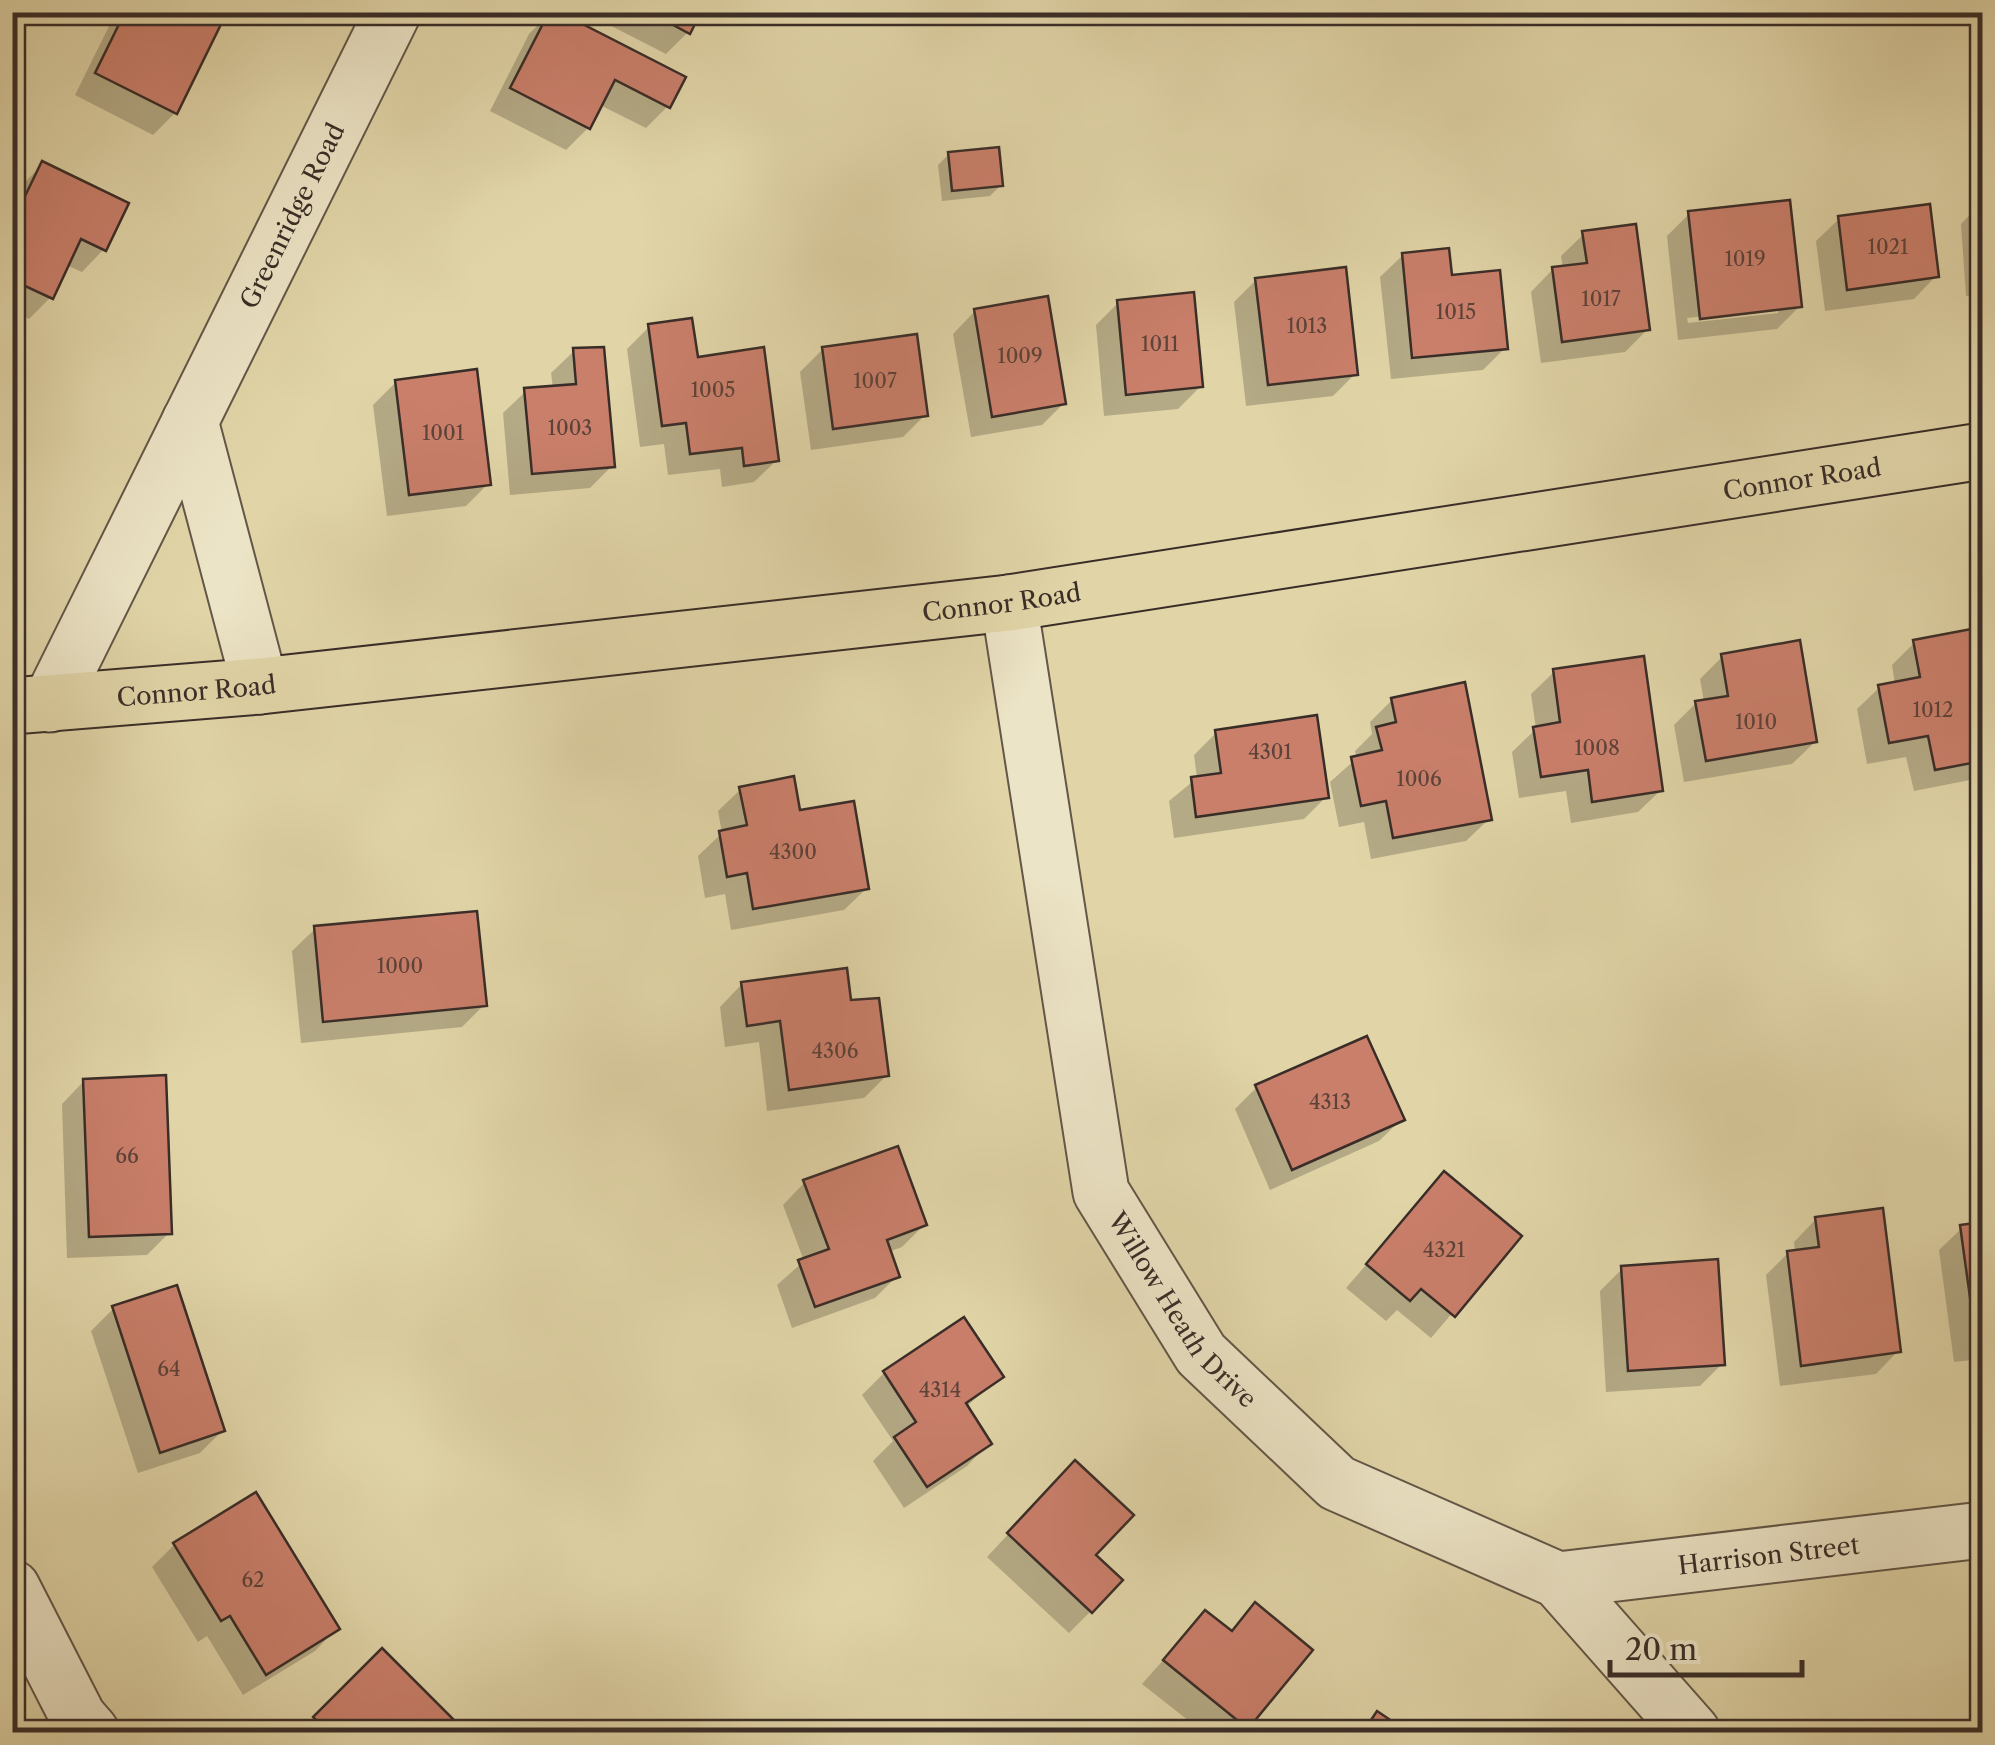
<svg xmlns="http://www.w3.org/2000/svg" width="1995" height="1745" font-family="'Libre Caslon Text',serif">
<style>
.shadow{fill:#0003;fill-rule:evenodd}
.building{fill:#ca7f6b;stroke:#392d28;stroke-width:2.5}
.lines{fill:none;stroke-linecap:round;stroke-linejoin:round}
.street-casing{stroke:#635748;stroke-width:59}
.primary-casing{stroke:#392d28;stroke-width:59}
.street{stroke:#ece4c6;stroke-width:55}
.primary{stroke:#e1d5a8;stroke-width:55}
.labels{text-anchor:middle;stroke-width:9;stroke-linejoin:round;paint-order:stroke}
.number-label{font-size:20px;fill:#5d4239}
.street-label{font-size:25px;fill:#392d28;stroke:#ece4c6}
</style>
<rect width="100%" height="100%" fill="#e1d5a8"/>
<filter id="stains"><feTurbulence type="fractalNoise" baseFrequency=".002" numOctaves="4"/><feColorMatrix values="0 0 0 0 .2 0 0 0 0 .09 0 0 0 0 .02 0 0 0 .5 -.17"/></filter>
<radialGradient id="worn" r=".72"><stop offset=".6" stop-color="#630" stop-opacity="0"/><stop offset="1" stop-color="#630" stop-opacity=".3"/></radialGradient>
<g class="shadow">
<polygon points="116,12 224,12 175,113 153,135 75,95"/>
<polygon points="551,12 668,106 646,128 600,105 588,128 566,150 490,111 529,34"/>
<polygon points="584,12 698,12 688,32 666,54"/>
<polygon points="949,154 1001,185 990,196 942,201 938,165"/>
<polygon points="43,164 104,249 82,272 66,265 51,297 29,319 12,312 12,203 21,186"/>
<polygon points="1982,202 1982,294 1966,296 1961,224"/>
<path d="M1689 214 1799 307 1777 329 1678 340 1667 236ZM1778 308V313L1688 323 1687 318Z"/>
<polygon points="1839,219 1936,276 1914,299 1825,311 1816,241"/>
<polygon points="1584,234 1648,329 1625,352 1541,363 1531,292 1553,269 1563,268 1561,256"/>
<polygon points="1403,255 1450,278 1505,348 1483,370 1391,379 1380,277"/>
<polygon points="1256,280 1355,374 1333,396 1246,406 1234,302"/>
<polygon points="1118,303 1201,386 1178,409 1104,416 1096,325"/>
<polygon points="975,311 1064,403 1042,425 971,437 953,334"/>
<polygon points="649,327 777,460 754,482 722,487 720,469 668,475 664,444 640,447 627,349"/>
<polygon points="823,349 925,415 903,437 811,450 800,372"/>
<polygon points="574,351 612,466 590,488 510,495 503,413 526,391 553,389 551,373"/>
<polygon points="396,382 488,484 466,506 387,516 373,405"/>
<polygon points="1982,630 1982,768 1970,780 1914,791 1906,757 1867,764 1857,709 1880,687 1895,684 1892,665 1914,643"/>
<polygon points="1722,657 1815,742 1792,764 1684,782 1674,725 1696,703 1704,702 1700,679"/>
<polygon points="1554,672 1661,790 1638,812 1571,823 1566,791 1519,798 1512,752 1536,729 1531,694"/>
<polygon points="1392,700 1489,819 1466,841 1371,859 1364,822 1339,827 1330,782 1357,758 1355,751 1372,734 1370,722"/>
<polygon points="1216,733 1326,797 1304,819 1174,838 1169,801 1197,778 1194,755"/>
<polygon points="741,789 798,813 867,888 844,910 731,930 725,894 705,898 698,856 722,833 718,811"/>
<polygon points="315,929 484,1005 462,1027 301,1043 292,951"/>
<polygon points="742,984 849,1003 886,1076 864,1098 767,1111 759,1042 725,1047 720,1007"/>
<polygon points="84,1081 169,1233 147,1255 67,1258 62,1104"/>
<polygon points="1257,1087 1402,1119 1379,1141 1270,1190 1235,1109"/>
<polygon points="1444,1175 1518,1236 1431,1338 1397,1310 1386,1321 1346,1288"/>
<polygon points="805,1182 925,1224 902,1247 888,1252 897,1276 875,1298 792,1328 777,1285 804,1261 783,1205"/>
<polygon points="1816,1219 1898,1351 1876,1374 1780,1386 1766,1275 1788,1253 1795,1252 1794,1242"/>
<polygon points="1982,1225 1982,1359 1954,1362 1939,1250 1962,1228"/>
<polygon points="1622,1269 1722,1364 1700,1386 1606,1392 1600,1291"/>
<polygon points="113,1309 222,1431 200,1453 138,1473 91,1331"/>
<polygon points="884,1373 1000,1377 966,1407 989,1443 967,1466 904,1508 873,1461 893,1441 862,1395"/>
<polygon points="1053,1486 1091,1611 1069,1633 987,1557"/>
<polygon points="256,1495 337,1628 315,1651 243,1695 207,1636 198,1642 152,1567 174,1545"/>
<polygon points="1256,1606 1310,1651 1241,1732 1203,1732 1142,1684 1205,1613 1229,1633"/>
<polygon points="382,1652 462,1732 300,1732"/>
</g>
<g class="building">
<polygon points="125,12 227,12 177,114 95,73"/>
<polygon points="549,12 559,12 686,77 670,108 615,80 590,129 510,88"/>
<polygon points="649,12 701,12 690,34"/>
<polygon points="999,147 1003,186 952,191 948,152"/>
<polygon points="42,161 129,203 106,251 81,239 53,299 12,280 12,223"/>
<polygon points="1790,200 1802,307 1700,319 1688,211"/>
<polygon points="1930,204 1939,277 1847,290 1838,216"/>
<polygon points="1636,224 1650,330 1562,342 1552,267 1587,263 1582,231"/>
<polygon points="1449,248 1452,275 1500,270 1508,349 1412,358 1402,253"/>
<polygon points="1346,267 1358,375 1268,385 1255,278"/>
<polygon points="1194,292 1203,387 1126,395 1117,300"/>
<polygon points="1048,296 1066,404 992,417 974,309"/>
<polygon points="692,318 698,357 764,347 779,461 744,466 742,448 690,454 686,423 662,426 648,324"/>
<polygon points="917,334 928,416 833,429 822,347"/>
<polygon points="604,347 615,467 532,474 524,388 576,384 573,348"/>
<polygon points="477,369 491,485 409,495 395,380"/>
<polygon points="1982,627 1982,761 1935,770 1928,736 1889,743 1878,685 1920,677 1913,640"/>
<polygon points="1800,640 1817,742 1706,761 1695,701 1728,696 1721,654"/>
<polygon points="1644,656 1663,791 1592,802 1588,770 1541,777 1533,727 1560,722 1553,669"/>
<polygon points="1465,682 1492,820 1393,838 1386,801 1361,806 1351,757 1382,750 1376,727 1396,722 1391,698"/>
<polygon points="1317,715 1329,798 1196,817 1191,777 1221,773 1215,730"/>
<polygon points="794,776 800,810 854,801 869,889 753,909 747,873 727,877 719,831 747,825 739,787"/>
<polygon points="477,911 487,1006 323,1022 314,926"/>
<polygon points="847,968 851,1000 879,998 889,1076 789,1090 780,1021 747,1026 741,982"/>
<polygon points="1367,1036 1405,1120 1292,1170 1255,1085"/>
<polygon points="166,1075 172,1234 89,1237 83,1079"/>
<polygon points="898,1146 927,1225 887,1240 900,1277 815,1307 798,1260 829,1249 803,1180"/>
<polygon points="1444,1171 1522,1236 1455,1317 1421,1289 1410,1301 1366,1264"/>
<polygon points="1883,1208 1901,1352 1801,1366 1787,1251 1819,1247 1815,1217"/>
<polygon points="1982,1222 1982,1340 1976,1341 1960,1225"/>
<polygon points="1718,1259 1725,1365 1628,1371 1621,1266"/>
<polygon points="177,1285 225,1431 160,1453 112,1306"/>
<polygon points="964,1317 1004,1377 966,1403 992,1444 927,1487 894,1437 916,1422 883,1371"/>
<polygon points="1075,1460 1134,1515 1096,1555 1123,1580 1092,1613 1007,1533"/>
<polygon points="256,1492 340,1629 266,1675 230,1616 221,1621 173,1543"/>
<polygon points="1255,1602 1313,1650 1248,1729 1163,1660 1205,1610 1232,1631"/>
<polygon points="382,1648 466,1732 328,1732 313,1717"/>
<polygon points="1377,1711 1408,1732 1363,1732"/>
</g>
<g class="lines">
<defs>
<g id="street">
<polyline points="190,421 260,686"/>
<path id="s1" d="M1009 603 1101 1192 1201 1354 1337 1483 1558 1580 1692 1732"/>
<path id="s2" d="M50 704 393 12"/>
<path id="s3" d="M1558 1580 1982 1530"/>
<polyline points="12,1588 78,1717 91,1732"/>
</g>
<g id="primary">
<path id="s4" d="M12 706 260 686 1009 603 1982 451"/>
</g>
</defs>
<use href="#street" class="street-casing"/>
<use href="#primary" class="primary-casing"/>
<use href="#street" class="street"/>
<use href="#primary" class="primary"/>
</g>
<g class="labels">
<g class="number-label">
<text x="1888" y="254">1021</text>
<text x="1745" y="266">1019</text>
<text x="1601" y="306">1017</text>
<text x="1456" y="319">1015</text>
<text x="1307" y="333">1013</text>
<text x="1160" y="351">1011</text>
<text x="1020" y="363">1009</text>
<text x="875" y="388">1007</text>
<text x="713" y="397">1005</text>
<text x="570" y="435">1003</text>
<text x="443" y="440">1001</text>
<text x="1933" y="717">1012</text>
<text x="1756" y="729">1010</text>
<text x="1597" y="755">1008</text>
<text x="1270" y="759">4301</text>
<text x="1419" y="786">1006</text>
<text x="793" y="859">4300</text>
<text x="400" y="973">1000</text>
<text x="835" y="1058">4306</text>
<text x="1330" y="1109">4313</text>
<text x="127" y="1163">66</text>
<text x="1444" y="1257">4321</text>
<text x="169" y="1376">64</text>
<text x="940" y="1397">4314</text>
<text x="253" y="1587">62</text>
</g>
<g class="street-label">
<text dy="9" stroke="none"><textPath href="#s2" startOffset="545">Greenridge Road</textPath></text>
<text dy="9" stroke="none"><textPath href="#s4" startOffset="1805">Connor Road</textPath></text>
<text dy="9" stroke="none"><textPath href="#s4" startOffset="995">Connor Road</textPath></text>
<text dy="9" stroke="none"><textPath href="#s4" startOffset="185">Connor Road</textPath></text>
<text dy="9" stroke="none"><textPath href="#s1" startOffset="740">Willow Heath Drive</textPath></text>
<text dy="9" stroke="none"><textPath href="#s3" startOffset="212">Harrison Street</textPath></text>
</g>
</g>
<rect width="1995" height="1745" fill="none" stroke="#e1d5a8" stroke-width="50"/>
<rect x="15" y="15" width="1965" height="1715" fill="none" stroke="#392d28" stroke-width="5"/>
<rect x="25" y="25" width="1945" height="1695" fill="none" stroke="#392d28" stroke-width="2.5"/>
<path d="M1610 1660v15h192v-15" fill="none" stroke="#392d28" stroke-width="5"/>
<text x="1625" y="1660" font-size="30" fill="#392d28" stroke="#ece4c6" stroke-width="8" paint-order="stroke">20 m</text>
<rect width="100%" height="100%" filter="url(#stains)"/>
<rect width="100%" height="100%" fill="url(#worn)"/>
</svg>
